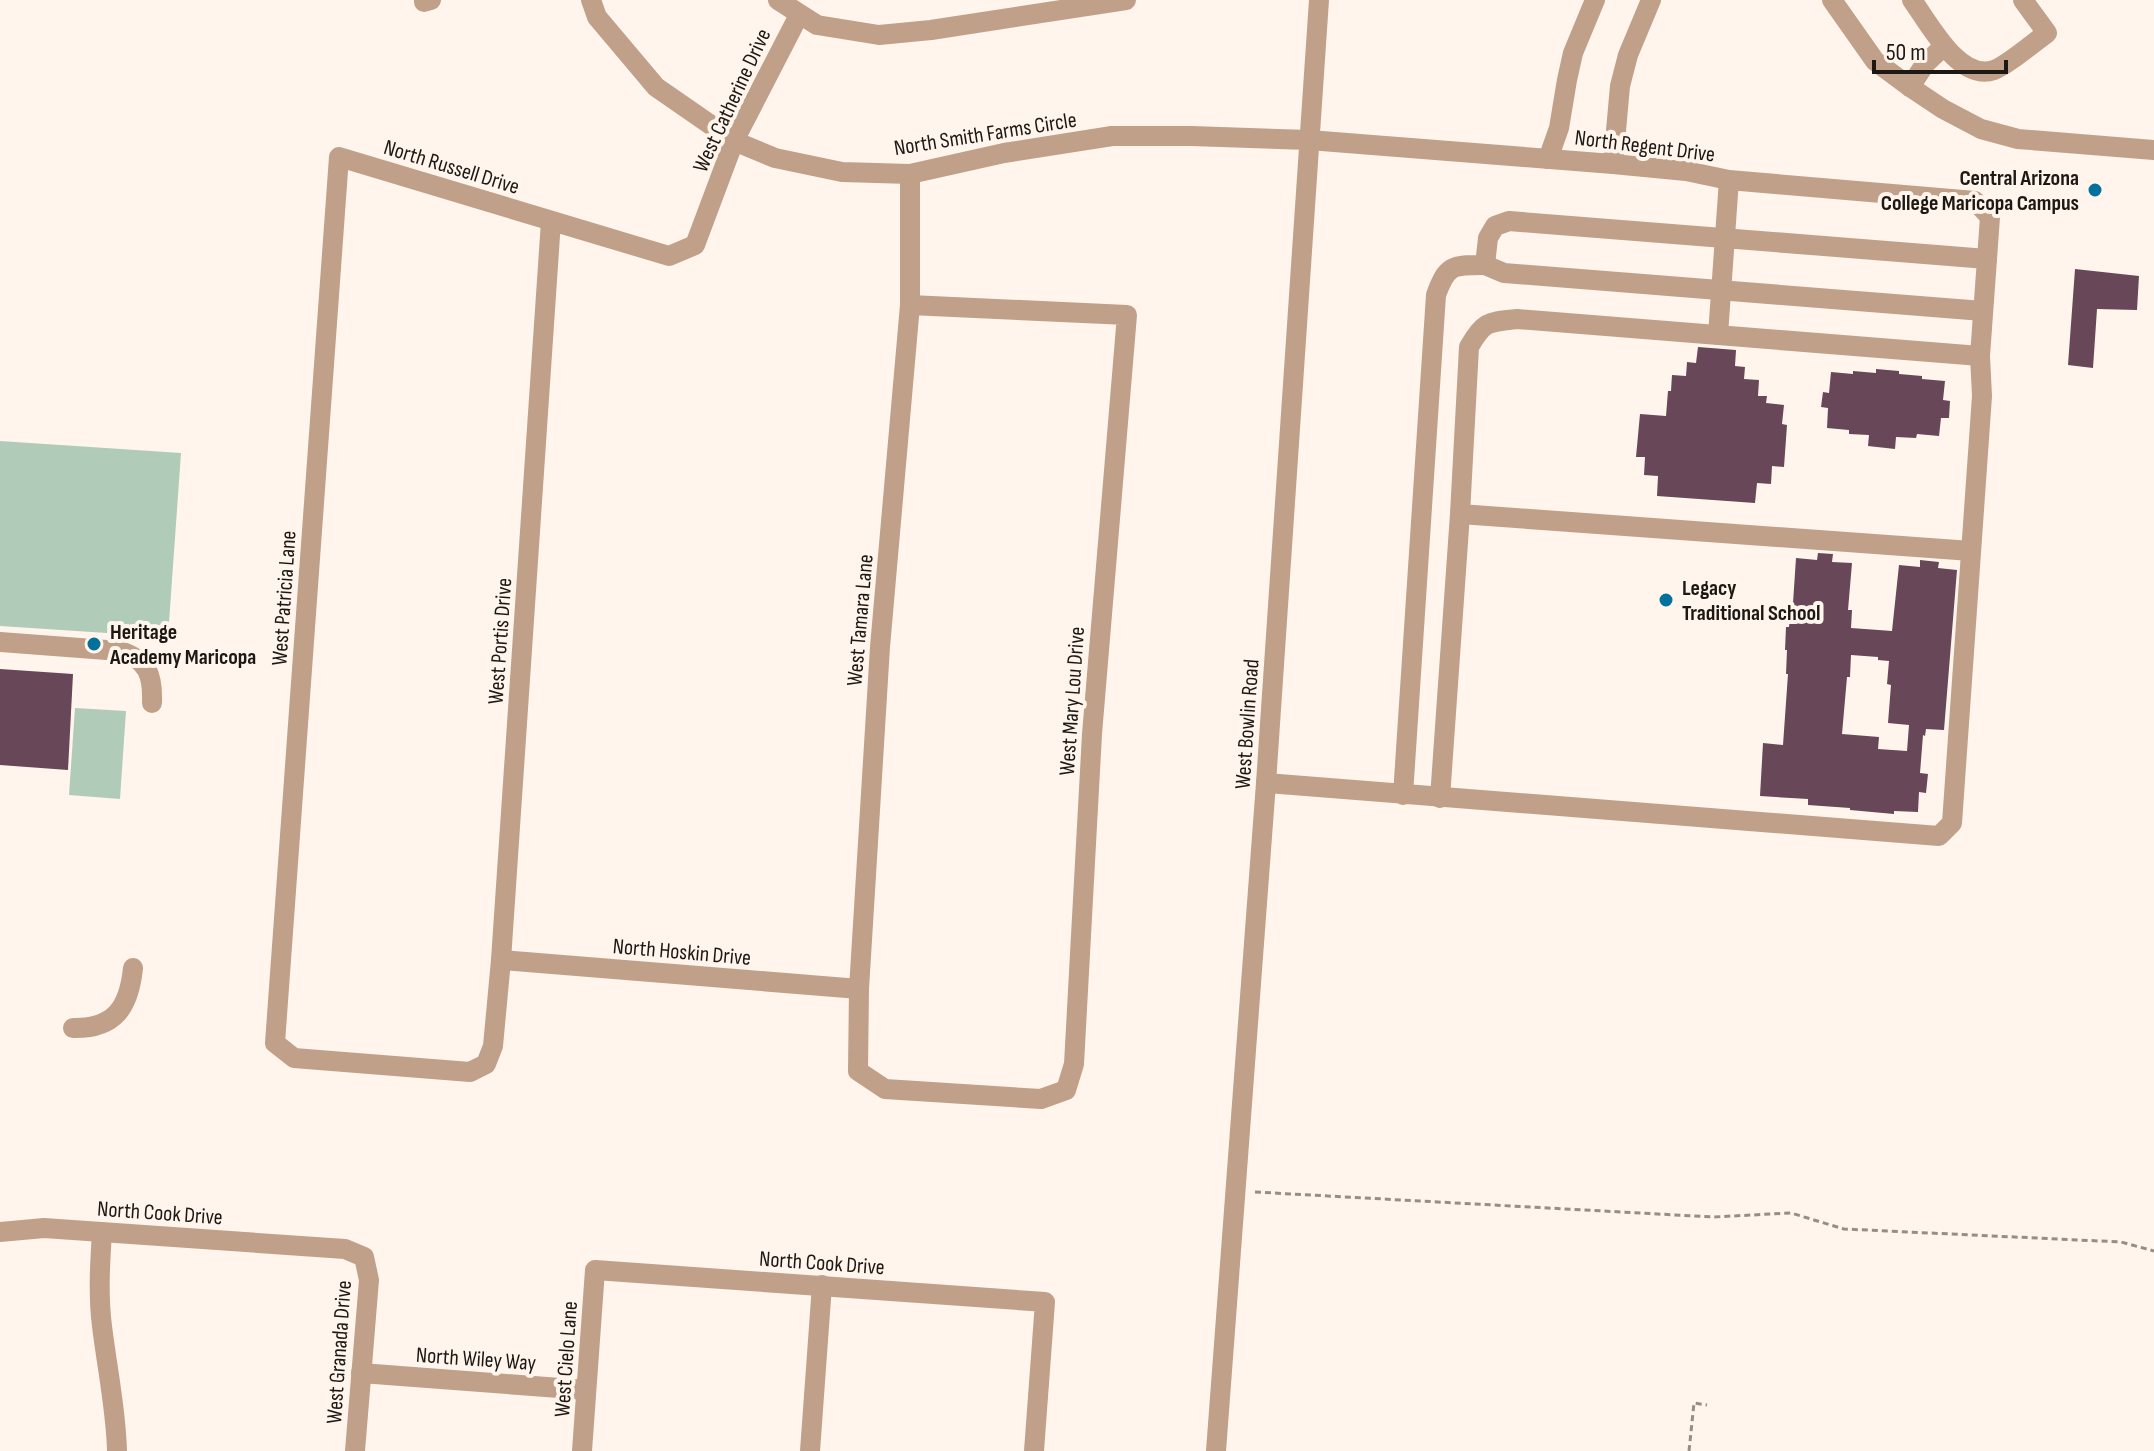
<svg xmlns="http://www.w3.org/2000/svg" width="2154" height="1451" font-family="'Sofia Sans Condensed',sans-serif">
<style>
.green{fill:#b0ccb9}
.building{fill:#674758;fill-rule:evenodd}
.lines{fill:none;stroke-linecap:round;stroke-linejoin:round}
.path{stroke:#958e87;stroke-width:3;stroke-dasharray:6 4;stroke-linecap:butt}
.minor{stroke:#c1a08a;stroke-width:20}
.poi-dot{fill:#02729d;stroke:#fff5ed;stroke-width:3}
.labels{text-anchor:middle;stroke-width:8;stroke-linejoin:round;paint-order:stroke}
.street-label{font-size:22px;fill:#1d1813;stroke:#fff5ed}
.poi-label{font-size:22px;font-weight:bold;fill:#1d1813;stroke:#fff5ed;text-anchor:start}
</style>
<rect width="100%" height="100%" fill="#fff5ed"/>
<g class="green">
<polygon points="0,441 181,453 168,637 0,626"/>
<polygon points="75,708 126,711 120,799 69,795"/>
</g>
<g class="building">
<polygon points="2075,269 2139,276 2137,310 2097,309 2093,368 2068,365"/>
<polygon points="1698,347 1736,350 1735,366 1745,367 1744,379 1759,380 1758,396 1767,396 1766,403 1784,405 1782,424 1787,425 1784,467 1772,466 1771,484 1757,483 1755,503 1657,496 1658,476 1644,475 1645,457 1636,457 1640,414 1666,416 1668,391 1671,391 1672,375 1686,376 1687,362 1696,363"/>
<polygon points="1876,369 1899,371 1899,374 1922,376 1922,379 1945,381 1943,400 1950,401 1949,418 1941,418 1939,436 1917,434 1916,438 1896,437 1895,449 1868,446 1869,435 1849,434 1849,430 1827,428 1828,408 1821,407 1823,392 1829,393 1831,372 1853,374 1853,371 1876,373"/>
<path d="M1818 553 1833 554 1832 562 1852 563 1848 610H1852L1851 628 1892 631 1899 565 1920 567V560L1939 562 1938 568 1957 570 1944 730 1926 729 1925 736 1923 735 1920 773 1928 774 1926 793 1919 792 1918 812 1894 811V814L1850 810V808L1808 805V799L1760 796 1763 743 1783 745 1788 674H1786L1787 650H1785L1786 627H1789L1791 603H1793L1796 558 1817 560ZM1851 655 1878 657V660L1889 661 1887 684 1891 685 1888 723 1909 725 1907 751 1878 749 1879 737 1842 734 1847 677H1850Z"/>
<polygon points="0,669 73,674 68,770 0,765"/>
</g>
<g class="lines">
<g class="path">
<polyline points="1255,1192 1713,1217 1791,1213 1844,1229 2121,1242 2154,1251"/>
<polyline points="1689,1451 1694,1403 1707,1405"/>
</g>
<g class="minor">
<polyline points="424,0 424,2 431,0"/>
<polyline points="591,0 597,17 656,87 734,141 775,158 842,172 910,174 1004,153 1112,136 1191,136 1309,140 1613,164 1686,171 1729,180 1975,201 1990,217 1987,259"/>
<polyline points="778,0 817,25 879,35 931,30 1126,0"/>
<polyline points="1832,0 1875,61 1910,87 1943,109 1981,129 2018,139 2154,150"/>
<path d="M1912 0C1929 23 1959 82 1994 70 2008 65 2033 43 2047 33L2023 0"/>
<polyline points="1910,87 1925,64 1944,46"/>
<polyline points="1548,159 1559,128 1567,80 1573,53 1595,0"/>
<polyline points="1613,164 1620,86 1628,55 1651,0"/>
<polyline points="551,221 501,960 493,1046 486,1064 470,1072 294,1058 275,1043 339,157 669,256 695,245 734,141 799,15"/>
<polyline points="1485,265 1504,273 1983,311"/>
<polyline points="910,305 1127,315 1092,734 1074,1064 1066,1090 1041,1099 885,1089 858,1071 859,989 880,647 910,305 910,174"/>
<polyline points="1718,335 1729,180"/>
<polyline points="1460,514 1971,551"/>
<path d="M0 642 120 651C148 660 153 675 152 703"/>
<path d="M1266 783 1939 836 1952 823 1982 396 1980 356 1987 259 1509 221 1495 226 1488 238 1485 265C1453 265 1447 264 1436 295L1403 795"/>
<path d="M1440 798 1460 514 1469 347C1484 321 1488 322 1517 319L1980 356"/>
<polyline points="501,960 859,989"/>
<path d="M73 1028C115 1029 129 1007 133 968"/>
<polyline points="0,1232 44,1228 345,1249 364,1257 369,1280 355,1451"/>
<path d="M102 1232C100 1263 98 1295 102 1326 107 1368 116 1409 117 1451"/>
<polyline points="361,1373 586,1390"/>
<polyline points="582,1451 595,1270 1045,1302 1034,1451"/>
<polyline points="810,1451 822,1285"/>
<polyline points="1216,1451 1266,783 1319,0"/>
</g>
</g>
<g class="poi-dot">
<circle cx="2095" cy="190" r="8"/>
<circle cx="1666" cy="600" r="8"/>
<circle cx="94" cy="644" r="8"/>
</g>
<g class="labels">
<g class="street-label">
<text transform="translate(731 100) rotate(-65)" y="8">West Catherine Drive</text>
<text transform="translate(985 133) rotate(-9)" y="8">North Smith Farms Circle</text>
<text transform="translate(1645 145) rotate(7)" y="8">North Regent Drive</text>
<text transform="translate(452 166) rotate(17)" y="8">North Russell Drive</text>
<text transform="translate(283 598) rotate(-86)" y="8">West Patricia Lane</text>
<text transform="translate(859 620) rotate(-85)" y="8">West Tamara Lane</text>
<text transform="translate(499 641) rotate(-86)" y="8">West Portis Drive</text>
<text transform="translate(1071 701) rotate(-86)" y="8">West Mary Lou Drive</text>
<text transform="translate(1246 724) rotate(-86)" y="8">West Bowlin Road</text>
<text transform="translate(682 951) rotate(5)" y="8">North Hoskin Drive</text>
<text transform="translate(160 1212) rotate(4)" y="8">North Cook Drive</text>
<text transform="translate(822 1262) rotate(4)" y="8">North Cook Drive</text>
<text transform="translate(338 1352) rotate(-86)" y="8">West Granada Drive</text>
<text transform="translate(476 1358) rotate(4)" y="8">North Wiley Way</text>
<text transform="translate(565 1359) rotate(-86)" y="8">West Cielo Lane</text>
</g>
<g class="poi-label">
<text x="2079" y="185" text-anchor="end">Central Arizona<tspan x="2079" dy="25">College Maricopa Campus</tspan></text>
<text x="1682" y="595">Legacy<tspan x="1682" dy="25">Traditional School</tspan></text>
<text x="110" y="639">Heritage<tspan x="110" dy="25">Academy Maricopa</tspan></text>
</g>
</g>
<path d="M1874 60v12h132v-12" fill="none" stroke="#1d1813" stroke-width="4"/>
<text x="1886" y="60" font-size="24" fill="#1d1813" stroke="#fff5ed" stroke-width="6" paint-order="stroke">50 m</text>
</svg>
